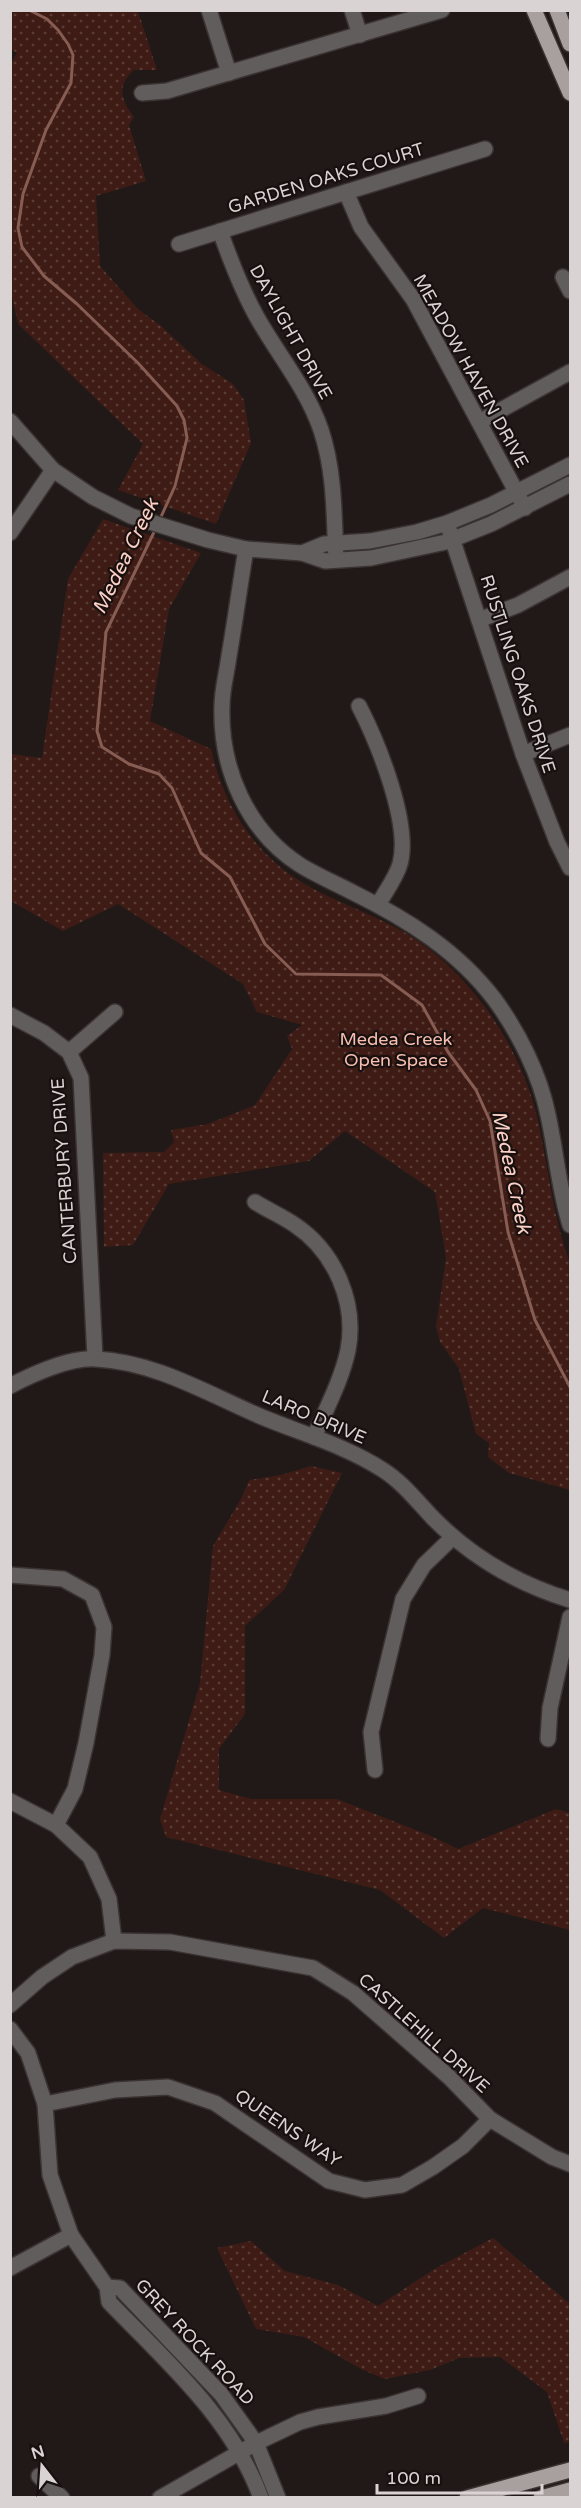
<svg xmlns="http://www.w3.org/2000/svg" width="581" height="2508" font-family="'Varela Round',sans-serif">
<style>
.grass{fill:url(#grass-dots)}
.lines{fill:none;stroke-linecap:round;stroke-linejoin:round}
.stream{stroke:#865c53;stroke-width:3}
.minor-casing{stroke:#3a3332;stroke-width:18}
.major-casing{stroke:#3a3332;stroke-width:18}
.minor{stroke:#615d5c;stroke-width:15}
.major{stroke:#a8a09e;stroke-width:15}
.labels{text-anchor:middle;stroke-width:4.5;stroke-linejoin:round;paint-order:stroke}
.street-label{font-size:18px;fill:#d9d4d3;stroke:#17100f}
.park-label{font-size:18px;fill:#f8beb0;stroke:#17100f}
.water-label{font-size:20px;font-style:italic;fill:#fdd0c6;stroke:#17100f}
</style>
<defs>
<pattern id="grass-dots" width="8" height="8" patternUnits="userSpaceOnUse" patternTransform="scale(1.5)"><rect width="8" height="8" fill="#3e1c15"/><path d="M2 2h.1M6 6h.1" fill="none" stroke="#593c36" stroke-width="1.8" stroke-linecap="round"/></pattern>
</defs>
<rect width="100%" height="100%" fill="#201918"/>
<g class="grass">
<path d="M11 10 138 11 157 70H134C116 86 121 100 134 117L129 125 146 181 96 196 100 266 138 309 161 326 202 364 233 384 244 400 251 443 216 524 118 490 143 444 18 324 10 288V65L17 53 11 49Z"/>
<path d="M103 519 201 553 169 609 150 721 211 749C223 804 254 854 303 883 337 903 376 915 409 935 438 953 465 980 485 1007 510 1041 531 1084 539 1126 549 1172 553 1218 570 1263V1490L509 1473 488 1457 489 1443 476 1434 459 1369 440 1342 436 1327 446 1258 435 1192 345 1131 309 1161 169 1184 133 1245 104 1247 103 1153 164 1152 174 1142 171 1130 208 1124 255 1105 292 1049 287 1036 302 1025 257 1012 243 984 118 904 63 931 11 901V754L42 758 68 579Z"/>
<polygon points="311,1466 342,1473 284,1590 245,1626 245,1714 219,1749 219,1790 251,1799 337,1799 431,1836 458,1849 556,1809 570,1813 570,1930 483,1908 444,1938 380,1890 166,1837 160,1819 200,1683 213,1546 242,1497 249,1480 281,1475"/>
<polygon points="493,2238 570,2304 570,2442 564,2443 547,2392 500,2357 459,2358 430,2370 385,2379 363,2370 304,2337 256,2329 217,2248 251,2241 285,2271 338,2285 378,2306 436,2268"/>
</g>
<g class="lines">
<g class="stream">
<polyline points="29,10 47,19 58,30 68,44 73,55 71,83 46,130 23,194 18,228 22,247 44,276 77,304 138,363 177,406 184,420 187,438 175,486 160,519"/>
<polyline points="156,528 106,632 97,731 102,747 129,764 159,774 172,788 201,853 230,877 265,944 296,974 381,975 422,1005 448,1052 476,1090 490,1121 508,1232 535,1320 570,1387"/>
</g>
<defs>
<g id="minor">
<polyline points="209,10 229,73"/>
<polyline points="352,10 360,35"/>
<polyline points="142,93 167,91 442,10"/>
<polyline points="346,192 361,227 413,299 525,508"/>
<path d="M220 231C231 262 242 291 258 319 279 356 307 389 321 430 335 472 334 516 336 560"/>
<polyline points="179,244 485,149"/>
<polyline points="563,277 570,291"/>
<polyline points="10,421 53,470 93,497 131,516 208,540 246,549 302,553 325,561 371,558 446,542 491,524 570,484"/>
<polyline points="479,422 570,372"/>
<polyline points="447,523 523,754 557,842 570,868"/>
<polyline points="10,533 53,470"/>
<path d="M246 549C240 585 235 621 229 656 227 672 222 689 222 706 220 768 247 831 300 865 316 875 335 883 352 892 407 919 458 951 495 1000 519 1033 540 1075 548 1115 556 1151 559 1190 570 1225"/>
<polyline points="302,553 324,544 370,541 417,532 447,523 491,505 570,465"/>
<polyline points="479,620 518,605 570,577"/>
<path d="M359 706C378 743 411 824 400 864 396 878 385 892 378 905"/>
<polyline points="523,754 570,735"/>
<polyline points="10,1015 44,1033 69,1052 81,1078 95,1358"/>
<polyline points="69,1052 115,1012"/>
<path d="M255 1202C268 1210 283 1217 295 1225 335 1252 357 1303 348 1350 342 1379 326 1409 314 1437"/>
<path d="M10 1386C33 1374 71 1357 96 1359 156 1362 208 1394 262 1417 303 1434 346 1446 383 1470 402 1482 416 1500 432 1517 470 1556 518 1584 570 1600"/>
<polyline points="10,1575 63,1579 92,1595 104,1627 102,1655 86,1743 75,1789 56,1825"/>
<polyline points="548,1739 550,1708 570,1617"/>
<polyline points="375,1770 371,1732 403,1599 424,1565 453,1537"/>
<polyline points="10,1801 56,1825 90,1857 109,1899 114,1941"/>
<polyline points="10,2005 42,1977 72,1957 114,1941 170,1942 313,1968 353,1993 449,2077 490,2119 552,2157 570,2164"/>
<path d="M10 2029 28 2053 45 2104 50 2175 71 2235 107 2287 109 2302C166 2361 232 2418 261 2498"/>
<polyline points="45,2104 115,2090 168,2087 215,2103 329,2181 365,2190 402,2185 433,2167 463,2146 490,2119"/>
<polyline points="10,2268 71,2235"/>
<polyline points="107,2287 120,2288 221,2394 256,2443 278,2498"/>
<polyline points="39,2476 62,2498"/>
<polyline points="160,2498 256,2443 300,2422 318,2417 386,2406 418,2396"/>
</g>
<g id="major">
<polyline points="534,10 570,93"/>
<polyline points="557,10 570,44"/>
<polyline points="467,2498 570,2470"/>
<polyline points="541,2498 570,2490"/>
</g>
</defs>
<use href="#minor" class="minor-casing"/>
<use href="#major" class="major-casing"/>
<use href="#minor" class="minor"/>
<use href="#major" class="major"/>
</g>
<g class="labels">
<g class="street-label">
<text transform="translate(326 178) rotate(-17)" y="6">GARDEN OAKS COURT</text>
<text transform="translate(291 332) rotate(61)" y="6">DAYLIGHT DRIVE</text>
<text transform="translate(471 371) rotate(61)" y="6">MEADOW HAVEN DRIVE</text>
<text transform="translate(518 674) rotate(72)" y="6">RUSTLING OAKS DRIVE</text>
<text transform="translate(64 1171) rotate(-94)" y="6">CANTERBURY DRIVE</text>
<text transform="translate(314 1417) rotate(23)" y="6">LARO DRIVE</text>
<text transform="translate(424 2033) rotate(42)" y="6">CASTLEHILL DRIVE</text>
<text transform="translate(288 2128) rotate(34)" y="6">QUEENS WAY</text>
<text transform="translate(195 2342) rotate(47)" y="6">GREY ROCK ROAD</text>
</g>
<g class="park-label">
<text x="396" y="1045">Medea Creek<tspan x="396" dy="21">Open Space</tspan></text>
</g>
<g class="water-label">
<text transform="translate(125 556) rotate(-64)" y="7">Medea Creek</text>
<text transform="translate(512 1172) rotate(78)" y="7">Medea Creek</text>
</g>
</g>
<rect width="581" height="2508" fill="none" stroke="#d9d4d3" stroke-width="24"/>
<g transform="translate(42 2466) rotate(343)" stroke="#17100f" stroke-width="4.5" paint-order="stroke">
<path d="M0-4.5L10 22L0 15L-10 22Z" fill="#d9d4d3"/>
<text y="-9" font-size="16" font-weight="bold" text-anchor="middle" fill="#d9d4d3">N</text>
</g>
<path d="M377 2484v9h165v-9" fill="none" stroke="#d9d4d3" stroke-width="3"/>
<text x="386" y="2484" font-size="18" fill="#d9d4d3" stroke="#17100f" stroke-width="4.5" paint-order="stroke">100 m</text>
</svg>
